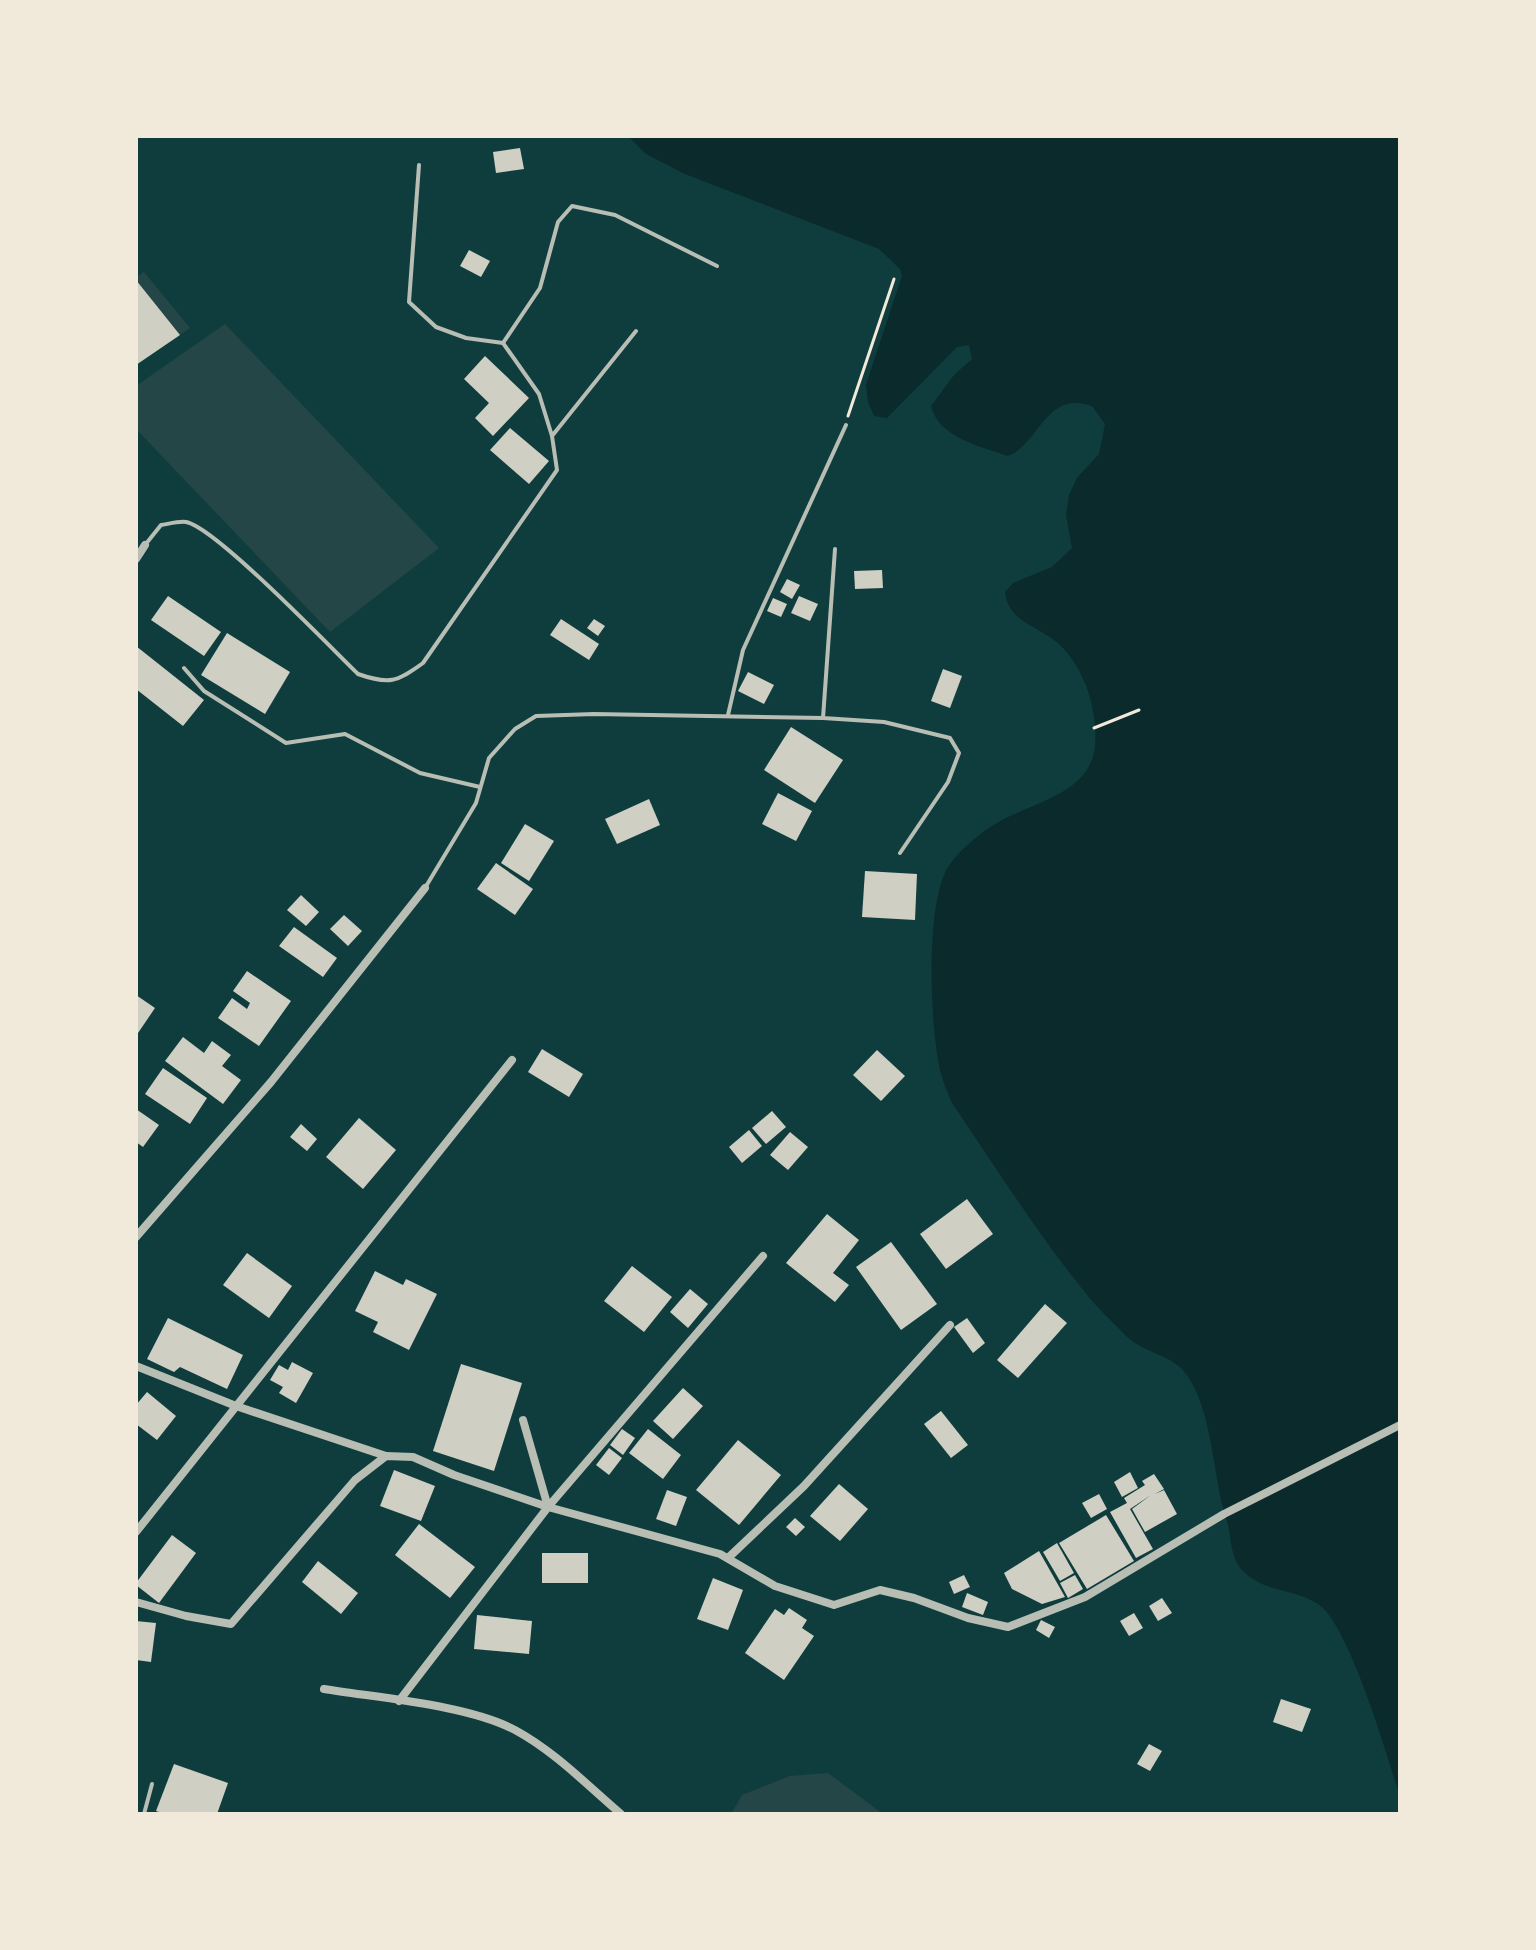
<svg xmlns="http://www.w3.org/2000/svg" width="1536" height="1950" font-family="'Roboto Condensed',sans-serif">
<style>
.green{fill:#244646}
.water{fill:#0a2a2b}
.building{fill:#cfcfc3}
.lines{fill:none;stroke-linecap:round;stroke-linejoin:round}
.path{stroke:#f1e9da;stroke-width:3}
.service{stroke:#b8beb3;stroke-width:4}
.minor{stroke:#b8beb3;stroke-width:8}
</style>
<rect width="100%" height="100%" fill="#0f3d3e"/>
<g class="green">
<polygon points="144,272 190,328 136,365 136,277"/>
<polygon points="225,324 439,548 330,632 136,429 136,386"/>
<polygon points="828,1773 883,1814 731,1814 742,1795 790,1776"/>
</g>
<path class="water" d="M628 136H1400V1796C1387 1756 1349 1624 1318 1604 1294 1588 1263 1593 1242 1570 1229 1555 1232 1535 1226 1518 1212 1476 1213 1403 1182 1369 1168 1355 1141 1351 1125 1335 1112 1321 1096 1307 1084 1291 1036 1232 995 1166 952 1103 948 1094 944 1084 941 1074 930 1032 924 899 950 864 960 850 980 833 995 824 1031 802 1090 795 1095 746 1098 711 1085 669 1060 645 1042 627 1008 623 1005 592L1013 583 1052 567 1072 548 1066 515 1069 495 1077 478 1099 454 1105 424 1092 406C1086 405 1079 402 1073 403 1044 405 1034 446 1008 456 980 446 939 438 931 406L954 375 972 359 969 345 957 347 887 418 874 416 868 402 866 385 902 276 900 269 879 249 685 174 646 154Z"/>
<g class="building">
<polygon points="520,148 524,169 496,173 493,152"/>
<polygon points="469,250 490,261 481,277 460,266"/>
<polygon points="136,280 180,335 136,365"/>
<polygon points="485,356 529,398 493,436 475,418 489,403 464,379"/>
<polygon points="510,428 549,461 529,484 490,450"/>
<polygon points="882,570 883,588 855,589 854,571"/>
<polygon points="787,579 800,585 792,599 780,592"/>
<polygon points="168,596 221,632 204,656 151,620"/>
<polygon points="799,596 818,604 810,621 791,613"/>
<polygon points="773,598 787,604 781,617 767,611"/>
<polygon points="561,619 599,644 589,660 550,635"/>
<polygon points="594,619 605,626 598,636 587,628"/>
<polygon points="227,633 290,672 265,714 201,675"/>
<polygon points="136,646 204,700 183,726 136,689"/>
<polygon points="943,669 962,676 950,708 931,701"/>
<polygon points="748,672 774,685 764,704 738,691"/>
<polygon points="791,727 843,760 815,803 764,770"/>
<polygon points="778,793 812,811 796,841 762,824"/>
<polygon points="649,799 660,825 617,844 605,819"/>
<polygon points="525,824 554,841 529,881 501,863"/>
<polygon points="496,863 533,889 515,915 477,889"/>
<polygon points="865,871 917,874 915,920 862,917"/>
<polygon points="301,895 319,912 306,926 287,910"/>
<polygon points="344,915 362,931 348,946 330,929"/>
<polygon points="294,927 337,958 323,977 279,946"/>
<polygon points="247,971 291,1001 259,1046 218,1018 232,998 247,1009 250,1003 233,991"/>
<polygon points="136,995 155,1008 136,1036"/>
<polygon points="183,1037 204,1053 212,1041 231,1055 222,1066 241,1080 223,1104 165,1061"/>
<polygon points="542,1049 583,1074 569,1097 528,1072"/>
<polygon points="877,1050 905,1076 881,1101 853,1075"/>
<polygon points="163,1068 207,1098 190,1124 145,1094"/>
<polygon points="136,1109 159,1125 143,1147 136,1142"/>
<polygon points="772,1111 786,1127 766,1144 752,1128"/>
<polygon points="359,1118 396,1150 363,1189 326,1157"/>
<polygon points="301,1124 317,1139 307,1151 290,1137"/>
<polygon points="749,1130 762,1146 742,1163 729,1147"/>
<polygon points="790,1132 808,1147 788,1170 770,1155"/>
<polygon points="967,1199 993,1234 946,1269 920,1234"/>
<polygon points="827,1214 859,1240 833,1273 849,1285 835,1302 786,1263"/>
<polygon points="891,1242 937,1304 901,1330 856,1267"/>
<polygon points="247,1253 292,1286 269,1318 223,1285"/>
<polygon points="632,1266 672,1297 644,1332 604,1301"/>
<polygon points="375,1271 403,1285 406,1279 437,1294 409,1350 373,1332 378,1322 355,1311"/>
<polygon points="690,1289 708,1304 688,1328 670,1312"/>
<polygon points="1045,1304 1067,1323 1018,1378 997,1360"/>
<polygon points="168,1318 243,1355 227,1389 180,1367 174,1372 147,1359"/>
<polygon points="967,1318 985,1343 973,1353 954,1327"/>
<polygon points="292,1362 313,1373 296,1403 279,1393 283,1387 270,1380 279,1365 288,1370"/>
<polygon points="461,1364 522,1383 494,1471 433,1451"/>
<polygon points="683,1388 703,1406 673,1439 653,1421"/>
<polygon points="147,1392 176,1416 157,1440 136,1424 136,1405"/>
<polygon points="941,1411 968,1445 951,1458 924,1424"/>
<polygon points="622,1429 635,1438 623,1455 610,1445"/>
<polygon points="648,1429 681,1455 663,1479 629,1453"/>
<polygon points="738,1440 781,1475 739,1525 696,1490"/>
<polygon points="609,1448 622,1458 609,1475 596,1465"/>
<polygon points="394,1470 435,1486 421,1521 380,1506"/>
<polygon points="1130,1472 1138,1488 1122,1497 1114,1482"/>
<polygon points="1154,1474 1164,1489 1155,1494 1164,1490 1177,1514 1145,1532 1132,1509 1151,1495 1130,1509 1153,1549 1136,1558 1110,1512 1127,1503 1124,1498 1145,1485 1142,1481"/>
<polygon points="839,1484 868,1509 840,1541 810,1516"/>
<polygon points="667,1490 687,1497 676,1526 656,1519"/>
<polygon points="1099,1494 1107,1509 1091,1518 1082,1503"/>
<polygon points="1106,1515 1134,1561 1087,1589 1059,1543"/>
<polygon points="795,1518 805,1527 796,1536 786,1527"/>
<polygon points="419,1524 475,1567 450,1598 395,1555"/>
<polygon points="172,1535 196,1553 159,1603 136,1585 136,1583"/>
<polygon points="1057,1543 1074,1573 1060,1581 1043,1552"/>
<polygon points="1039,1551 1065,1597 1042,1604 1012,1589 1004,1573"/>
<rect x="542" y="1553" width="46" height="30"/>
<polygon points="318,1561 358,1593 341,1614 302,1582"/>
<polygon points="964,1575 970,1587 954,1594 949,1582"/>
<polygon points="1075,1575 1083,1589 1068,1598 1060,1583"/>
<polygon points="713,1578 743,1590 728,1630 697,1619"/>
<polygon points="967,1593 988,1602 983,1615 962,1607"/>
<polygon points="1162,1598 1172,1613 1158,1621 1149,1606"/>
<polygon points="789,1608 807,1620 802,1628 814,1636 784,1680 745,1653 775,1609 784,1615"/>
<polygon points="1134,1613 1143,1628 1129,1636 1120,1621"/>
<polygon points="477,1615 532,1621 529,1654 474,1649"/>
<polygon points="1041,1620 1055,1627 1049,1638 1036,1630"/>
<polygon points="136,1621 156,1623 151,1662 136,1660"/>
<polygon points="1281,1699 1311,1709 1302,1732 1273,1722"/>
<polygon points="1149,1744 1162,1751 1150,1771 1137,1764"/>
<polygon points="174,1764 228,1783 217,1814 165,1814 156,1811"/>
</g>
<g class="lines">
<g class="path">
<polyline points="848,416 894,279"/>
<polyline points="1094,728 1139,710"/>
</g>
<g class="service">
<polyline points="419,165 409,302 436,327 466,338 503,343 540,288 558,222 572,206 615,215 717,266"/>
<polyline points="503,343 539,394 552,436 636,331"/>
<path d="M145 545 161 525C168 524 179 521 186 522 215 527 330 647 358 674 389 685 397 682 423 663L557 470 552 436"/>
<polyline points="835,549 823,718 884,722 950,738 959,753 948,782 900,853"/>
<polyline points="184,668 204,691 286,743 345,734 420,773 480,787"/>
<polyline points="728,715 743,650 846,425"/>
<polyline points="425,888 476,803 489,758 515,729 536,716 594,714 823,718"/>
<polyline points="144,1814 152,1784"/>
</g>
<g class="minor">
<polyline points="136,559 145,545"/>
<polyline points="136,1237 271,1082 425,888"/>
<polyline points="136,1366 236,1406 386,1456"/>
<polyline points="523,1420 548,1507"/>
<polyline points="136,1532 512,1060"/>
<polyline points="728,1558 804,1486 950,1325"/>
<polyline points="136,1602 186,1616 231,1624 355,1480 386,1456 413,1457 454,1475 548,1507 720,1554 775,1586 834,1605 880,1590 914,1598 968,1618 1008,1627 1085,1597 1224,1514 1400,1425"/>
<path d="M324 1689C379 1698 468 1705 515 1730 554 1751 587 1785 621 1814"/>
<polyline points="399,1701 548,1507 763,1256"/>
</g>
</g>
<rect width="1536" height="1950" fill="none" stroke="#f1e9da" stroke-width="276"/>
</svg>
